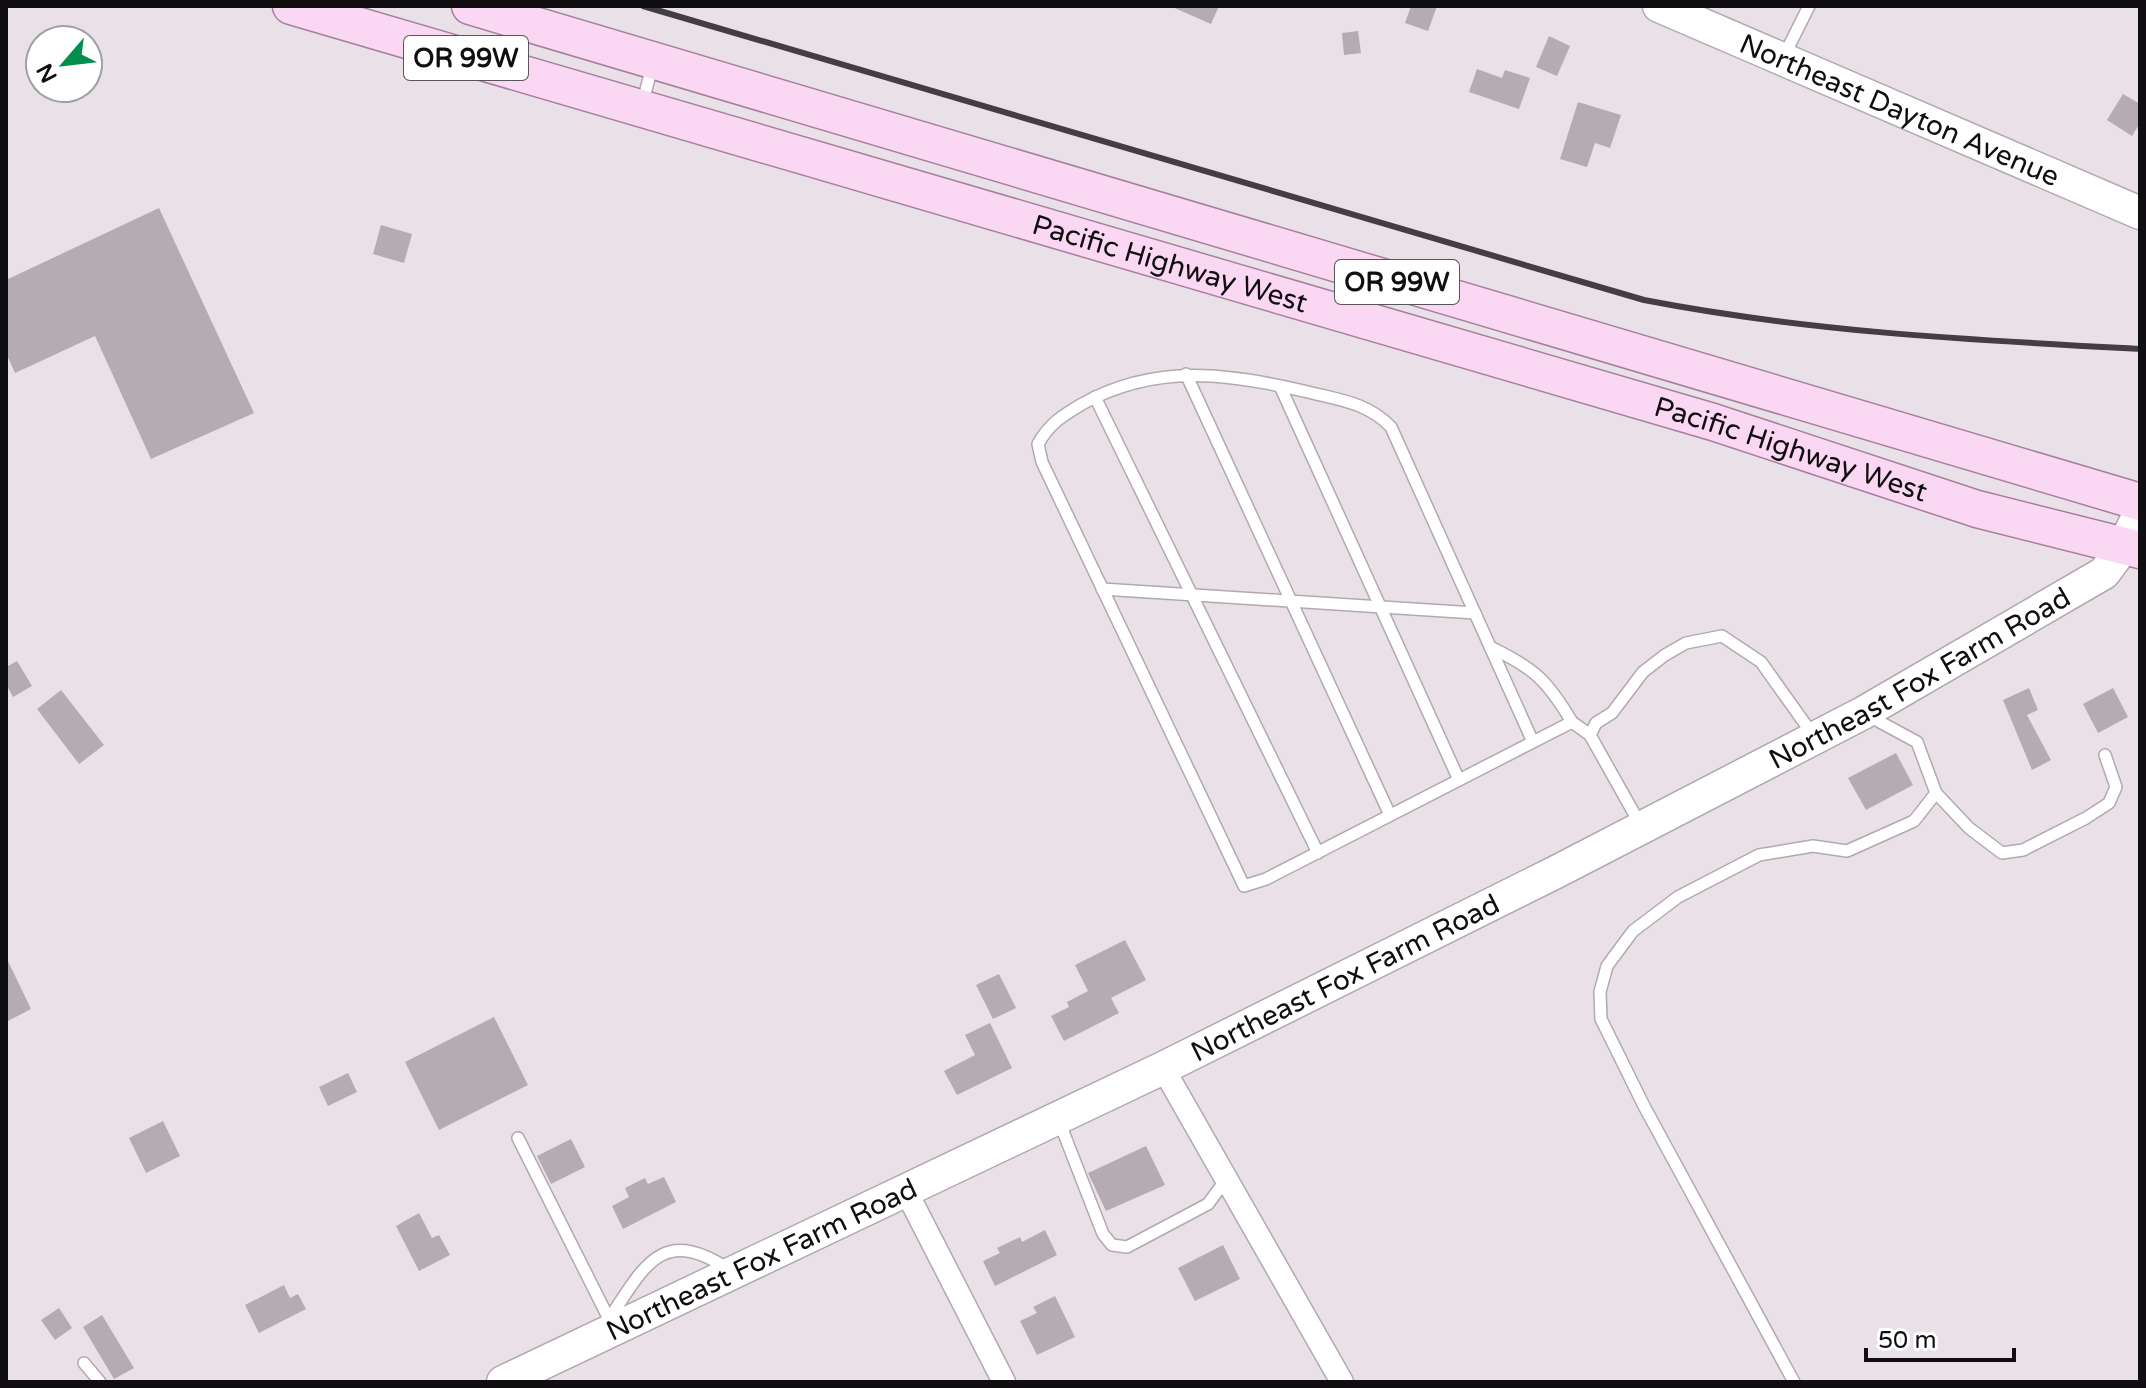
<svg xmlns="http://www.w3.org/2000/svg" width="2146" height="1388" font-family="'Varela Round',sans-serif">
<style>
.building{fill:#b4acb2}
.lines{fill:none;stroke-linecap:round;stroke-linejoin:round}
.lane-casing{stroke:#b1a9af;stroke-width:14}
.street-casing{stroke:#b1a9af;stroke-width:25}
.secondary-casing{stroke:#b1a9af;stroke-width:35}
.primary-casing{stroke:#a6809e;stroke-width:39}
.lane{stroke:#fff;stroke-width:11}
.street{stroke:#fff;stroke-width:22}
.secondary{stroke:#fff;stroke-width:32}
.primary{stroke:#fad7f3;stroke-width:36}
.rail{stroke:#423e41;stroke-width:6}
.labels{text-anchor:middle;stroke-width:8;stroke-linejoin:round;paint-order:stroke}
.shield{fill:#fff;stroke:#585658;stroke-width:2}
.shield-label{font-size:26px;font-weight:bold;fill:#100e10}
.street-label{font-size:28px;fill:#100e10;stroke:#fff}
</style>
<rect width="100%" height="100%" fill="#e9e1e7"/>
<g class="building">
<polygon points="1170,6 1219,6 1211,24"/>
<polygon points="1411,6 1437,6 1428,31 1405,23"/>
<polygon points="1358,31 1361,53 1344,55 1342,33"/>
<polygon points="1549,36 1570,46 1557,76 1536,67"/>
<polygon points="1477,69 1502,78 1505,70 1530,78 1519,109 1469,92"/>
<polygon points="2123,94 2140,104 2140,123 2132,136 2107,120"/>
<polygon points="1578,102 1621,115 1610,148 1595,143 1587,167 1560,159"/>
<polygon points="159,208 254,413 151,459 95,336 15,373 6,353 6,280"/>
<polygon points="381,225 412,234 404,263 373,254"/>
<polygon points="17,661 32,686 13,697 6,684 6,667"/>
<polygon points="2029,688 2038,710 2027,715 2051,760 2032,770 2003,700"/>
<polygon points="2113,688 2128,717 2098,733 2083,704"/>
<polygon points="61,690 104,745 79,764 37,709"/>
<polygon points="1896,753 1913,785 1866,810 1848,778"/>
<polygon points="1125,940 1146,980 1111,998 1119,1013 1064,1041 1051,1016 1069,1007 1067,1002 1088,991 1075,965"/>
<polygon points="6,957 31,1009 6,1022"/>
<polygon points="999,974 1016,1008 993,1019 976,985"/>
<polygon points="494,1017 528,1085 439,1130 405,1062"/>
<polygon points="990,1023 1012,1068 957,1095 944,1071 975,1055 965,1035"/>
<polygon points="348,1073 357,1092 328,1106 319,1087"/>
<polygon points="163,1121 180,1156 146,1173 129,1138"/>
<polygon points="571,1139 585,1167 551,1184 537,1156"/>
<polygon points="1146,1146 1165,1185 1106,1211 1088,1173"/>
<polygon points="664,1177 676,1202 623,1229 612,1206 629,1197 625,1188 645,1178 648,1184"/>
<polygon points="419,1213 432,1238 439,1235 450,1255 419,1271 396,1226"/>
<polygon points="1045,1230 1057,1255 995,1286 983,1261 1000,1253 997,1248 1020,1237 1022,1242"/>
<polygon points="1223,1245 1240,1279 1195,1301 1178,1268"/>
<polygon points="284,1285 290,1298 298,1294 306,1309 259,1333 245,1305"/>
<polygon points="1055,1296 1075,1337 1037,1355 1020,1321 1037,1313 1033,1307"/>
<polygon points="59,1308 72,1328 55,1340 41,1320"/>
<polygon points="102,1315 134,1368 114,1379 83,1327"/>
</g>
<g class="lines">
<defs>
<g id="lane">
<polyline points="1783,58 1809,6"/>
<polyline points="642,105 653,63"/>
<polyline points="1186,374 1390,815"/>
<polyline points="1280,386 1459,780"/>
<polyline points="1095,397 1318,853"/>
<polyline points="1102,589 1475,613"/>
<path d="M1490 647C1534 668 1547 680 1572 722"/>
<path d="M1533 742 1391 427C1368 403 1340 400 1308 392 1228 373 1156 363 1082 404 1062 416 1049 424 1038 444L1042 462 1244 886 1266 879C1368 827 1470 775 1572 722L1590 735"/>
<polyline points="1936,793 1969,828 2002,853 2023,850 2086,818 2109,803 2116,787 2105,755"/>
<polyline points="1640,824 1590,735 1596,723 1612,713 1643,672 1665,655 1686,643 1722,636 1761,662 1813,735"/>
<polyline points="1059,1121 1103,1234 1112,1245 1127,1247 1208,1204 1227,1178"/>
<polyline points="518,1138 612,1325"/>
<path d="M609 1319C645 1265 662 1225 730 1270"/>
<polyline points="84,1363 100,1382"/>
<polyline points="1794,1382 1644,1106 1601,1019 1600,992 1607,966 1633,931 1678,897 1759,855 1813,846 1847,851 1914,821 1936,793 1917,742 1867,715"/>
</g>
<g id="street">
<polyline points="1163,1068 1342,1382"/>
<polyline points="906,1191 1004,1382"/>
</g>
<g id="secondary">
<path id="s1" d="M1659 6 2140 213"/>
<path id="s2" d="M503 1382 1163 1068 1558 871 1863 713 2104 573 2124 546 2140 512"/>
</g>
<g id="primary">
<path id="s3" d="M291 6 1713 422 1977 509 2140 550"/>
<polyline points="470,6 2140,502"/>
</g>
</defs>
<use href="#lane" class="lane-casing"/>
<use href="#street" class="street-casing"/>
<use href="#secondary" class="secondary-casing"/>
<use href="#primary" class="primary-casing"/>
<use href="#lane" class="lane"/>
<use href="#street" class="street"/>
<use href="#secondary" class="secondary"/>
<use href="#primary" class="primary"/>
<path class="rail" d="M643 6 1644 300C1810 332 1971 340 2140 349"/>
</g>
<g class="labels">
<g class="shield">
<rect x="404" y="36" width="124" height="44" rx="6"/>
<rect x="1335" y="260" width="124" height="44" rx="6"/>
</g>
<g class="shield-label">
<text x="466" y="67">OR 99W</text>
<text x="1397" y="291">OR 99W</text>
</g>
<g class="street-label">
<text dy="10" stroke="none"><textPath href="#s1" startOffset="262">Northeast Dayton Avenue</textPath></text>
<text dy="10" stroke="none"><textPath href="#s3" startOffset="916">Pacific Highway West</textPath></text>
<text dy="10" stroke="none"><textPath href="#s3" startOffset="1564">Pacific Highway West</textPath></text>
<text dy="10" stroke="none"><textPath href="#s2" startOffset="1582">Northeast Fox Farm Road</textPath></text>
<text dy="10" stroke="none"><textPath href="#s2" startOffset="934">Northeast Fox Farm Road</textPath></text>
<text dy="10" stroke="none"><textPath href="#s2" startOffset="286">Northeast Fox Farm Road</textPath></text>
</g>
</g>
<rect width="2146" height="1388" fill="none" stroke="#100e10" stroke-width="16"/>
<g transform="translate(64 64) rotate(242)"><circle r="38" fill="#ffffff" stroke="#9f9f9f" stroke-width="2"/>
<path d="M0-6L14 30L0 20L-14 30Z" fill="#028f4e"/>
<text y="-12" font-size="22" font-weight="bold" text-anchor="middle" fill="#100e10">N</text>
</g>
<path d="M1866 1348v12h148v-12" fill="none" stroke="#100e10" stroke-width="4"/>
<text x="1878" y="1348" font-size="24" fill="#100e10" stroke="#ffffff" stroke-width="6" paint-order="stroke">50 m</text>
</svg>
